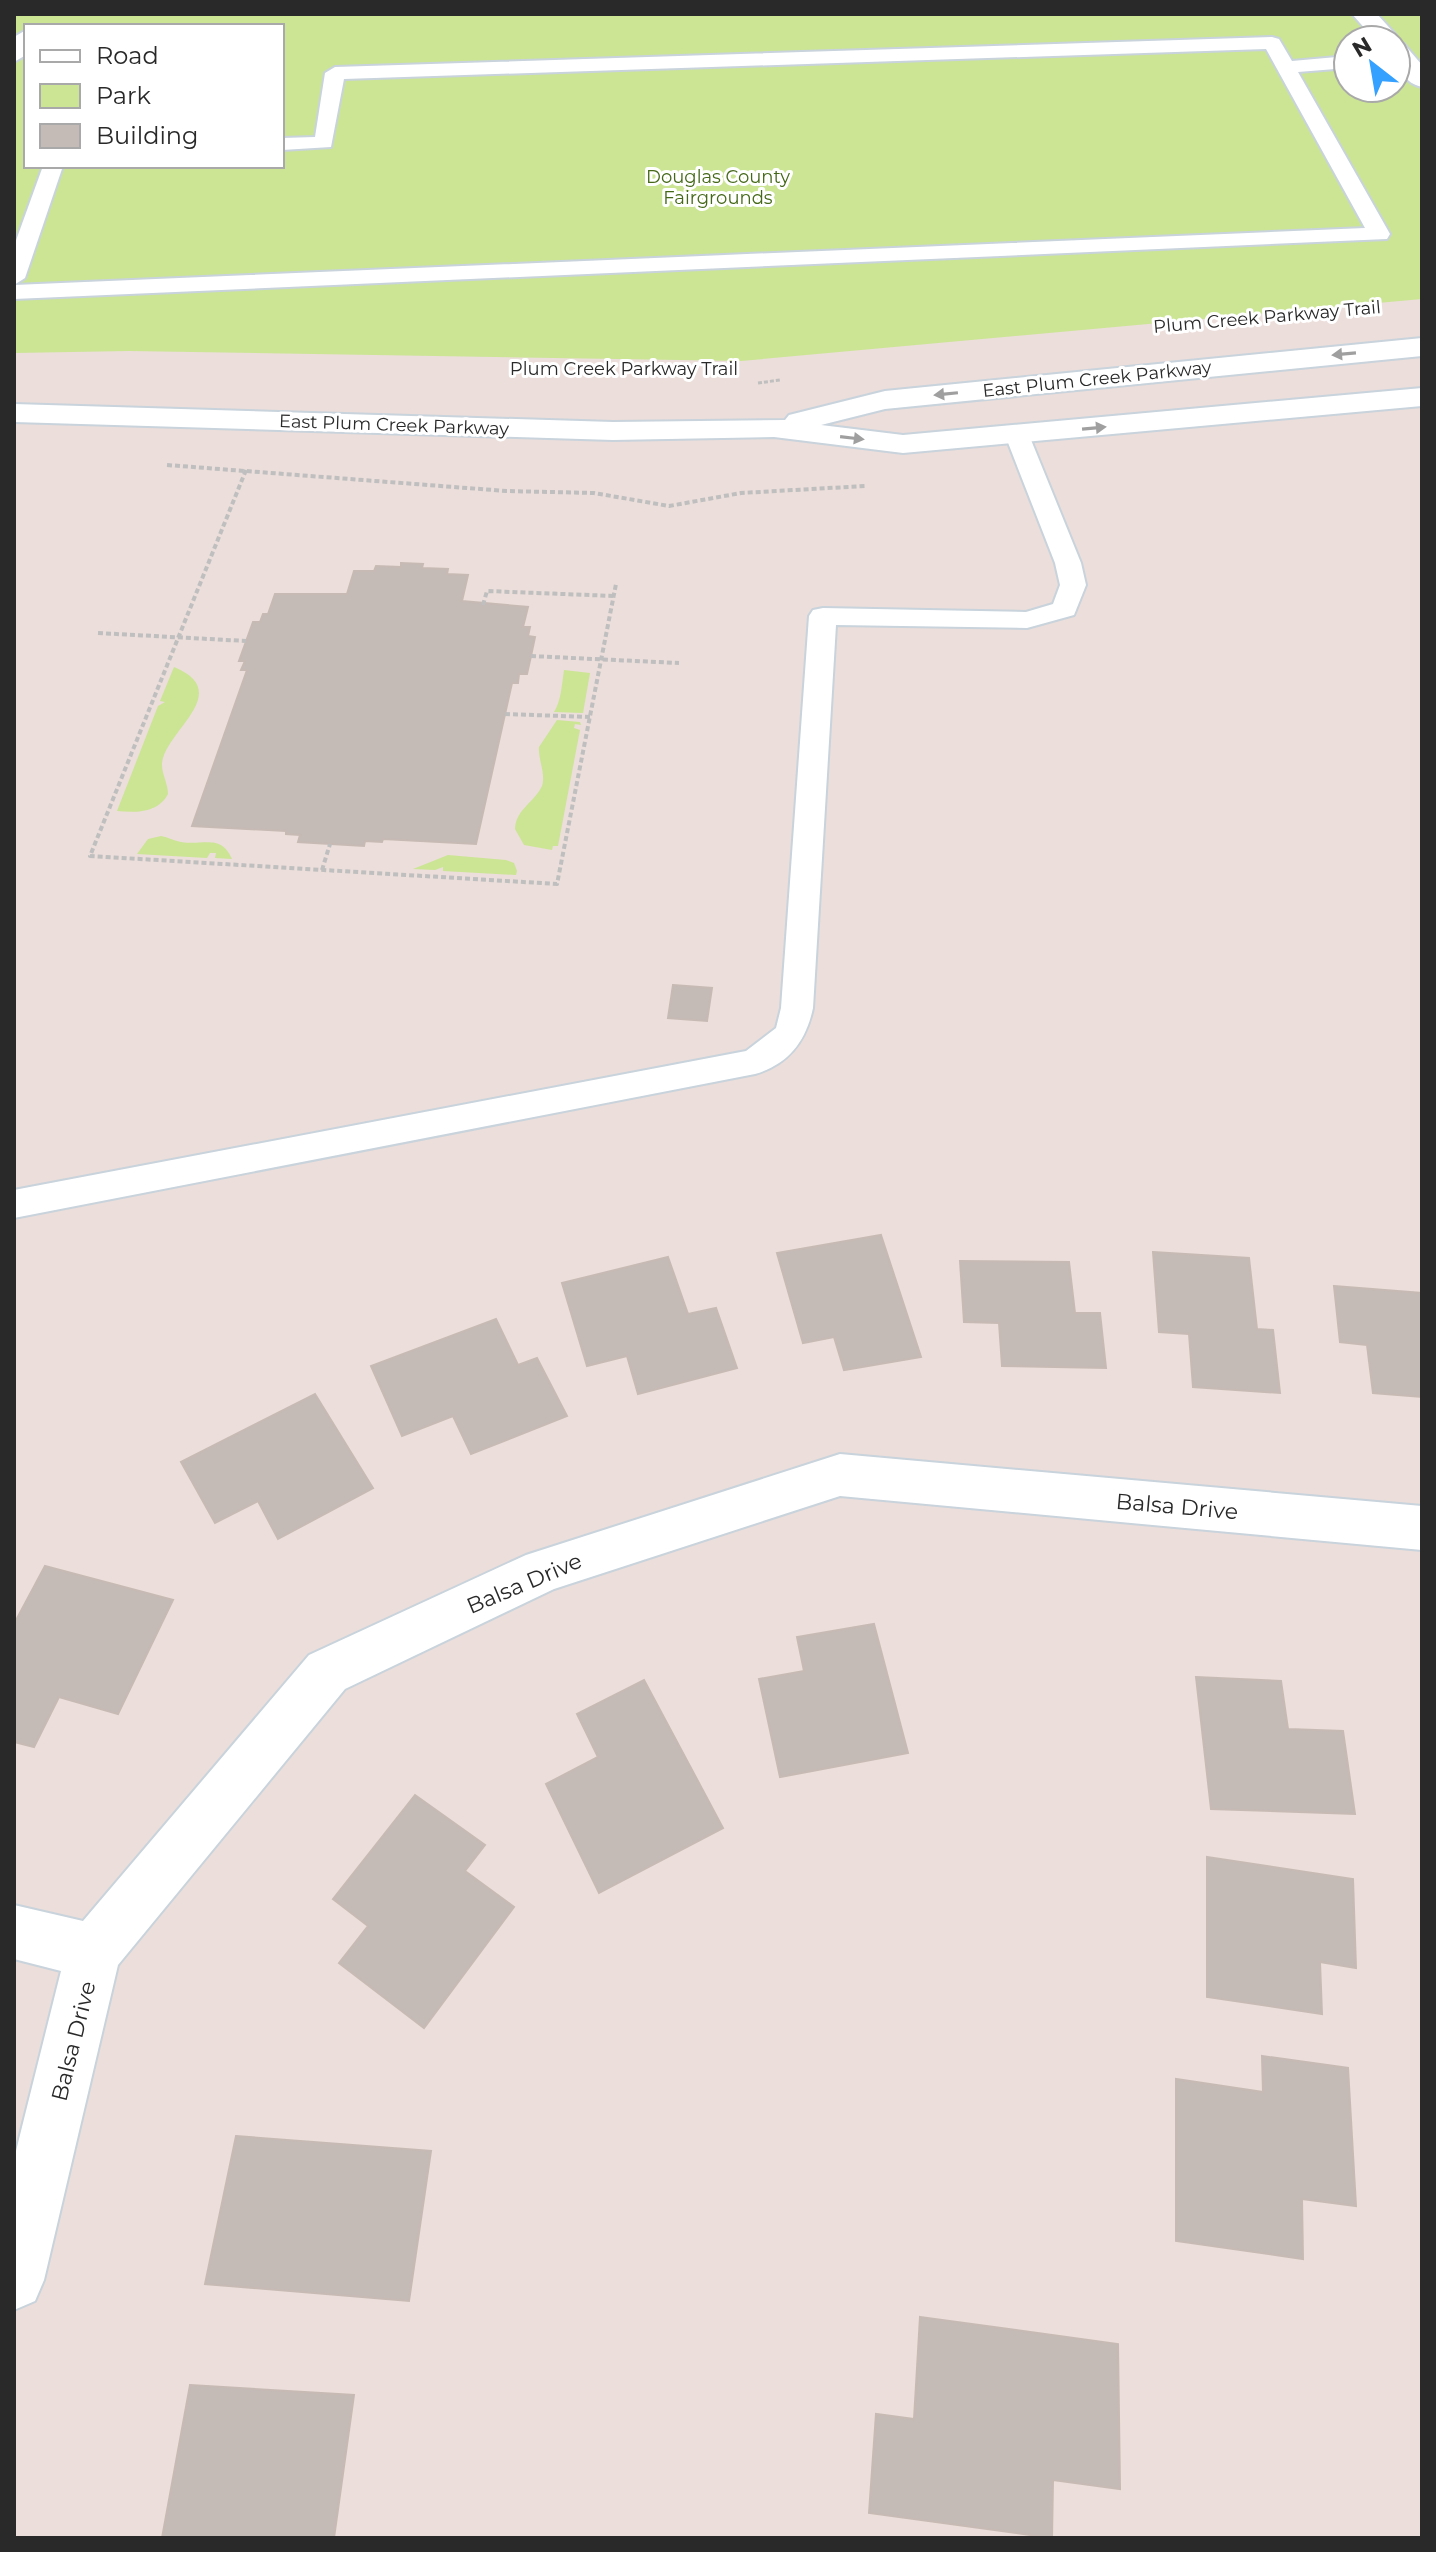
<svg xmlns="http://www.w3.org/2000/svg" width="1436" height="2552" font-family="Montserrat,sans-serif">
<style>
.green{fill:#cbe594;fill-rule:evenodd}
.building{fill:#c4bab6;stroke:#c7bab4;stroke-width:2}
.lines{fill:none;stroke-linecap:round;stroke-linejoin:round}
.service-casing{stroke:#c8d3dc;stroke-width:4}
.minor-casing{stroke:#c8d3dc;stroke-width:4}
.secondary-casing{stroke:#c8d3dc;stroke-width:4}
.path-far1{stroke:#bfbfbf;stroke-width:3;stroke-dasharray:4 2;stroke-linecap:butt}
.path{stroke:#bfbfbf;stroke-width:4;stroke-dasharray:5 3;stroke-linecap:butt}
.service{fill:#fff;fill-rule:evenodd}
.minor{fill:#fff;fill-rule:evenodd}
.secondary{fill:#fff;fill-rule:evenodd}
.oneway{fill:#9f9f9f}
.labels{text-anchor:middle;stroke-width:6;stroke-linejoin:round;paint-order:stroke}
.far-park-label{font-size:18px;fill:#446817;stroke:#fff}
.far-street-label{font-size:18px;fill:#292929;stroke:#fff}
.street-label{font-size:22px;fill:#292929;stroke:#fff}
</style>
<rect width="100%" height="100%" fill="#ecdeda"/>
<g class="green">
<path d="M14 14H1422V299L741 361 129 351 14 353ZM26 26H282V166H26ZM1348 40H1396V88H1348Z"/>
<path d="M174 667C232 691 172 727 163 758 159 771 168 781 168 794 158 813 136 813 117 811L158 706 165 702 160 701Z"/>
<path d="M564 670 590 673 583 713 554 712C561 702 562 683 564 670Z"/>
<path d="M557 720 580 722 581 725 575 724 574 728 580 730 558 846H553L552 850 524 845 515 829C516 809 534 803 542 786 546 774 538 759 539 747Z"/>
<path d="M161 836C168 837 174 841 181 842 202 846 221 833 232 859L215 858 216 853H210L207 858 137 854 148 839Z"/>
<polygon points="448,855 506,860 514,863 517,871 516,875 443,871 443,867 435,870 413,869"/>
</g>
<g class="building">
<polygon points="401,563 423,564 422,568 448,569 447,574 468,575 462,601 528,607 523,627 530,627 528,636 535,637 531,656 527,674 519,674 518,683 512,683 476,844 383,839 382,842 365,841 364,846 298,842 300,835 286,834 286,831 192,826 247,670 241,670 245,661 239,661 253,622 260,622 263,614 268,614 275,594 347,594 354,571 374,571 376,566 401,567"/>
<polygon points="673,985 712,988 707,1021 668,1018"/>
<polygon points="881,1235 921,1357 844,1370 834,1337 803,1343 777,1253"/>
<polygon points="1153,1252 1249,1258 1257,1329 1273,1330 1280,1393 1193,1387 1189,1334 1159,1332"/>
<polygon points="668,1257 688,1314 716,1308 737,1368 638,1394 627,1356 587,1366 562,1283"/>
<polygon points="960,1261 1069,1262 1075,1313 1100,1313 1106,1368 1002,1366 999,1323 964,1322"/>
<polygon points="1334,1286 1422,1293 1422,1397 1373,1393 1367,1345 1340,1342"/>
<polygon points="496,1319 518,1365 537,1358 567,1416 471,1454 453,1416 402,1436 371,1366"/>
<polygon points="315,1394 373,1488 278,1539 258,1501 215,1523 181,1462"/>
<polygon points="45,1566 173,1600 118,1714 59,1697 34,1747 14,1742 14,1624"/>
<polygon points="874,1624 908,1753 780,1777 759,1679 804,1671 797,1637"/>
<polygon points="1196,1677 1281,1681 1288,1729 1343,1731 1355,1814 1211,1809"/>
<polygon points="644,1680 723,1828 599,1893 546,1784 598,1757 577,1714"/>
<polygon points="415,1795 485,1845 465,1871 514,1907 424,2028 339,1963 368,1926 333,1899"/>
<polygon points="1207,1857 1353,1879 1356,1968 1320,1962 1322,2014 1207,1997"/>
<polygon points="1262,2056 1348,2068 1356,2206 1302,2199 1303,2259 1176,2241 1176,2079 1263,2092"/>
<polygon points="236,2136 431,2151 409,2301 205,2284"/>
<polygon points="920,2317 1118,2344 1120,2489 1053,2480 1052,2538 869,2513 876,2414 914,2419"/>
<polygon points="190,2385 354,2395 334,2538 162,2538"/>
</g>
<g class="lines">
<defs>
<g id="service">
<polygon points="1272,37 1279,39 1292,61 1348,56 1348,68 1298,72 1390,234 1387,239 14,299 14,285 1365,228 1266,49 344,79 331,147 282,150 282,138 315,137 325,73 335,67"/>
<polygon points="43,166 63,166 25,278 14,285 14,246"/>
<path d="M1017 428 1029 435 1081 563 1086 585 1074 615 1027 628 836 625 813 1008C806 1041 789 1064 755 1074L14 1218V1190L746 1051 776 1028 781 1008 809 616 813 610 823 608 1026 612 1053 604 1060 585 1055 563 1005 435Z"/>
</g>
<g id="minor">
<path d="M1352 14H1377L1396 35 1398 42 1404 44 1422 65V87C1399 82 1396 60 1396 40H1375Z"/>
<polygon points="26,30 26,55 14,62 14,37"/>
<polygon points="840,1454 1422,1506 1422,1550 840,1496 554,1589 345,1689 118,1965 44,2280 35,2301 14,2310 14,2159 61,1971 14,1959 14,1905 83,1921 309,1655 526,1555"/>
</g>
<polygon id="secondary" points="1422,338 1422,356 885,409 821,425 903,435 1422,388 1422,406 903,453 774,437 613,440 14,422 14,404 613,422 785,420 789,415 885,391"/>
</defs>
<use href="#service" class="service-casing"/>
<use href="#minor" class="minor-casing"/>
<use href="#secondary" class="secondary-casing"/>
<polyline class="path-far1" points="758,383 780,380"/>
<g class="path">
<polyline points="167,465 506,491 594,493 669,506 741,493 865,486"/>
<polyline points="246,470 90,856 557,884 616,584"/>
<polyline points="483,605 487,591 614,596"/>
<polyline points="98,633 246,641"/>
<polyline points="531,656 679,663"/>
<polyline points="505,714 590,717"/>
<polyline points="322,870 330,844"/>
</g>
<use href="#service" class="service"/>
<use href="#minor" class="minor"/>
<use href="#secondary" class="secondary"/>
</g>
<defs><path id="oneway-solid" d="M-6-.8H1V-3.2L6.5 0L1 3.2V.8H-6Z" transform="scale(2)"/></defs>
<g class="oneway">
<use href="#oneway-solid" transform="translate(1344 354) rotate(175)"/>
<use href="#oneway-solid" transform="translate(946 394) rotate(174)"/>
<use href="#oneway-solid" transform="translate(1094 428) rotate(-5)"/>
<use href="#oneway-solid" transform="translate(852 438) rotate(7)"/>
</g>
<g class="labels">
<g class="far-park-label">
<text x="718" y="183">Douglas County<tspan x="718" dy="21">Fairgrounds</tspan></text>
</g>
<g class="far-street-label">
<text transform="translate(1267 317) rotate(-5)" y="6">Plum Creek Parkway Trail</text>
<text x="624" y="375">Plum Creek Parkway Trail</text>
<text transform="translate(1097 379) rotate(-6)" y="6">East Plum Creek Parkway</text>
<text transform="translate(394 425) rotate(2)" y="6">East Plum Creek Parkway</text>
</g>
<g class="street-label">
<text transform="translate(1177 1506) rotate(5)" y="8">Balsa Drive</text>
<text transform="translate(524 1583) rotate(-23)" y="8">Balsa Drive</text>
<text transform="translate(73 2041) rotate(-76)" y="8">Balsa Drive</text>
</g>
</g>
<rect width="1436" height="2552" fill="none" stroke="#292929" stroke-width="32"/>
<rect x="24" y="24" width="260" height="144" fill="#ffffff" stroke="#a9a9a9" stroke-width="2"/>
<rect x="40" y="50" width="40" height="12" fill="#ffffff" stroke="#a9a9a9" stroke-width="2"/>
<text x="96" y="64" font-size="24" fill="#292929">Road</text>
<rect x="40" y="84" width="40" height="24" fill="#cbe594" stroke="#a9a9a9" stroke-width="2"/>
<text x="96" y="104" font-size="24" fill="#292929">Park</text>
<rect x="40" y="124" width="40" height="24" fill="#c4bab6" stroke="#a9a9a9" stroke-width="2"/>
<text x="96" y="144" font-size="24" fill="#292929">Building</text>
<g transform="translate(1372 64) rotate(329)"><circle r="38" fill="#ffffff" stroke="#a9a9a9" stroke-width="2"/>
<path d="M0-6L14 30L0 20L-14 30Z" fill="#34a0ff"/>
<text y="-12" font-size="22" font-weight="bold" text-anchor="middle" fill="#292929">N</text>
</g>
</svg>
